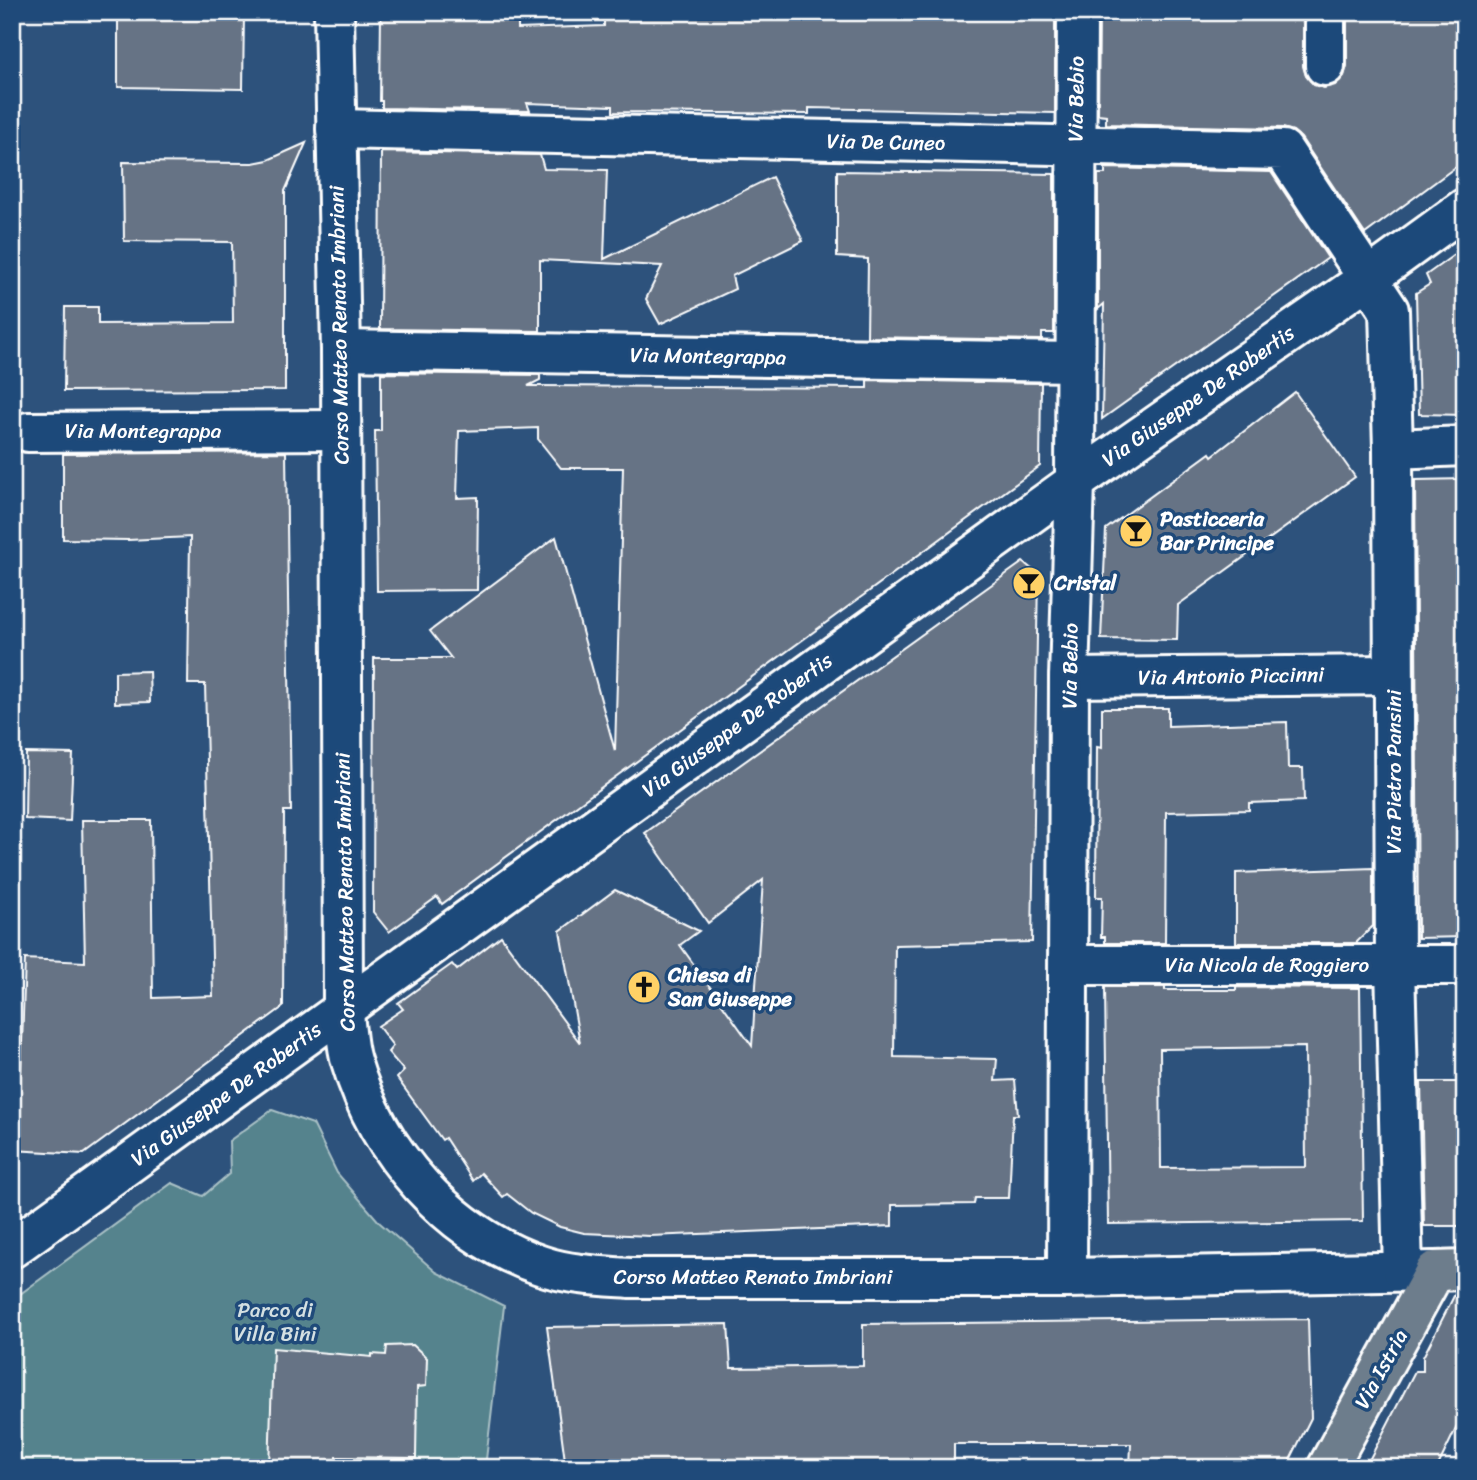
<svg xmlns="http://www.w3.org/2000/svg" width="1477" height="1480" font-family="Sriracha,sans-serif">
<style>
.green{fill:#55838d;stroke:#aac1c6;stroke-width:2}
.building{fill:#667385;stroke:#fff;stroke-width:2;fill-rule:evenodd}
.lines{fill:none;stroke-linecap:round;stroke-linejoin:round}
.minor-casing{stroke:#fff;stroke-width:44}
.major-casing{stroke:#fff;stroke-width:44}
.minor{stroke:#1f4a7a;stroke-width:38}
.major{stroke:#6d7d8c;stroke-width:38}
.labels{text-anchor:middle;stroke-width:7;stroke-linejoin:round;paint-order:stroke}
.street-label{font-size:21px;fill:#fff;stroke:#1f4a7a}
.poi-label{font-size:21px;font-weight:bold;fill:#fff;stroke:#1f4a7a;text-anchor:start}
.park-label{font-size:21px;fill:#d4e0e2;stroke:#1f4a7a}
</style>
<rect width="100%" height="100%" fill="#2d527c"/>
<filter id="ink" filterUnits="userSpaceOnUse"><feTurbulence type="fractalNoise" baseFrequency=".0143" numOctaves="2"/><feDisplacementMap in="SourceGraphic" scale="14" xChannelSelector="R" yChannelSelector="G"/><feConvolveMatrix kernelMatrix="1 2 1 2 8 2 1 2 1" color-interpolation-filters="sRGB"/></filter>
<g filter="url(#ink)">
<polygon class="green" points="272,1110 313,1124 337,1173 380,1223 436,1272 504,1306 485,1468 12,1468 12,1300 172,1183 203,1196 230,1173 229,1141"/>
<g class="building">
<polygon points="118,12 244,12 243,89 118,87"/>
<polygon points="381,12 518,12 518,29 604,26 604,12 1055,12 1055,113 809,108 809,114 613,112 613,106 527,103 530,111 382,108 382,101 380,101"/>
<polygon points="1099,12 1303,12 1303,66 1306,76 1314,85 1324,88 1335,85 1344,76 1347,66 1347,12 1465,12 1465,160 1365,234 1301,138 1293,131 1283,128 1106,124 1106,115 1098,114"/>
<polygon points="306,143 285,191 285,390 64,391 65,307 98,307 98,324 233,323 232,242 124,241 123,162 253,163 268,160"/>
<polygon points="381,152 540,155 544,169 607,170 604,259 772,177 803,241 732,276 735,289 660,324 646,299 662,266 540,260 540,331 380,329"/>
<polygon points="1105,168 1271,172 1328,258 1102,419 1104,304 1098,309 1098,174 1105,174"/>
<polygon points="837,171 1054,174 1054,333 1042,333 1042,340 867,337 868,259 837,257"/>
<polygon points="1465,247 1465,415 1419,414 1416,293 1430,284 1426,275"/>
<polygon points="381,373 540,375 540,380 528,386 540,386 867,388 867,380 1041,383 1040,466 442,904 437,897 389,932 373,912 374,658 451,658 430,631 556,537 615,751 623,468 561,468 538,439 538,428 459,431 457,498 478,497 477,590 377,591 375,431 381,431"/>
<polygon points="1295,392 1355,477 1178,605 1177,640 1101,639 1106,529 1210,453 1212,456"/>
<polygon points="286,452 291,811 284,811 283,1007 84,1154 12,1150 12,1069 21,1070 25,959 85,962 82,820 151,820 153,998 213,996 205,684 188,684 190,537 128,540 63,539 63,454"/>
<polygon points="1465,479 1465,937 1418,938 1415,480"/>
<polygon points="1023,562 1038,574 1032,942 895,945 894,1057 997,1059 995,1081 1015,1080 1018,1115 1013,1115 1009,1198 975,1198 974,1204 892,1205 892,1226 650,1236 584,1233 560,1227 531,1213 507,1194 503,1197 481,1173 473,1181 445,1138 442,1140 397,1078 404,1071 388,1052 393,1046 378,1026 403,1009 398,1003 452,964 457,970 501,936 580,1043 560,931 615,890 699,931 680,945 752,1046 763,880 708,923 645,833"/>
<polygon points="149,671 150,702 115,703 115,672"/>
<polygon points="1102,708 1168,708 1168,726 1287,722 1288,768 1303,768 1304,801 1249,803 1249,810 1166,812 1165,943 1105,943 1105,937 1101,937 1102,897 1096,897 1097,747 1102,748"/>
<polygon points="26,753 73,754 70,821 25,819"/>
<polygon points="1373,868 1373,926 1356,943 1236,943 1236,873"/>
<path d="M1105 987H1165V990H1236V987L1360 988 1363 1221 1108 1224ZM1305 1047 1306 1167 1161 1168 1160 1049Z"/>
<polygon points="1421,1082 1465,1082 1465,1226 1424,1226"/>
<polygon points="1456,1292 1465,1292 1465,1410 1437,1468 1365,1468 1415,1371 1423,1371 1423,1357"/>
<polygon points="1308,1319 1311,1418 1286,1468 1130,1468 1131,1444 954,1444 954,1465 875,1468 775,1468 775,1466 566,1468 547,1327 728,1324 731,1368 863,1366 863,1324"/>
<polygon points="413,1345 427,1358 426,1386 417,1387 416,1458 336,1457 336,1468 269,1468 273,1348 372,1357 372,1354 386,1355 387,1346"/>
</g>
<g class="lines">
<defs>
<g id="minor">
<path d="M334 12 341 350 343 1008C346 1025 346 1045 351 1061 378 1153 449 1234 540 1265 569 1275 600 1276 630 1278H1067L1435 1271"/>
<polyline points="1325,12 1325,66"/>
<polyline points="336,129 1283,150 1389,310 1393,449 1395,966 1403,1271"/>
<polyline points="341,350 1075,362"/>
<polyline points="28,432 341,430"/>
<polyline points="1393,449 1465,446"/>
<polyline points="1069,678 1393,675"/>
<polyline points="1069,965 1465,965"/>
<polyline points="12,1248 1075,482 1367,279 1465,208"/>
<polyline points="1067,1278 1069,678 1075,482 1077,12"/>
</g>
<polyline id="major" points="1327,1468 1435,1271 1465,1270"/>
</defs>
<use href="#minor" class="minor-casing"/>
<use href="#major" class="major-casing"/>
<use href="#minor" class="minor"/>
<use href="#major" class="major"/>
</g>
</g>
<defs>
<symbol id="bar-disc" viewBox="-11 -11 22 22"><circle r="9.5" fill="#ffd166" stroke="#1f4a7a"/><path d="M-6-5H6L.8 .8V4.5H3.5V6h-7V4.5H-.8V.8Z" fill="#111"/></symbol>
<symbol id="church-disc" viewBox="-11 -11 22 22"><circle r="9.5" fill="#ffd166" stroke="#1f4a7a"/><path d="M-1.2-6h2.4v3.5h3.3v2.4h-3.3V6h-2.4V-.1h-3.3v-2.4h3.3Z" fill="#111"/></symbol>
</defs>
<g fill-rule="evenodd">
<use href="#bar-disc" x="1117" y="512" width="38" height="38"/>
<use href="#bar-disc" x="1010" y="564" width="38" height="38"/>
<use href="#church-disc" x="625" y="968" width="38" height="38"/>
</g>
<g class="labels">
<g class="street-label">
<text transform="translate(1076 99) rotate(-89)" y="7">Via Bebio</text>
<text transform="translate(886 142) rotate(1)" y="7">Via De Cuneo</text>
<text transform="translate(339 325) rotate(-91)" y="7">Corso Matteo Renato Imbriani</text>
<text transform="translate(708 356) rotate(1)" y="7">Via Montegrappa</text>
<text transform="translate(1198 396) rotate(-35)" y="7">Via Giuseppe De Robertis</text>
<text x="143" y="438">Via Montegrappa</text>
<text transform="translate(1070 666) rotate(-89)" y="7">Via Bebio</text>
<text transform="translate(1231 676) rotate(-1)" y="7">Via Antonio Piccinni</text>
<text transform="translate(737 725) rotate(-36)" y="7">Via Giuseppe De Robertis</text>
<text transform="translate(1394 772) rotate(-90)" y="7">Via Pietro Pansini</text>
<text transform="translate(345 892) rotate(-91)" y="7">Corso Matteo Renato Imbriani</text>
<text x="1267" y="972">Via Nicola de Roggiero</text>
<text transform="translate(226 1094) rotate(-36)" y="7">Via Giuseppe De Robertis</text>
<text x="753" y="1284">Corso Matteo Renato Imbriani</text>
<text transform="translate(1381 1369) rotate(-61)" y="7">Via Istria</text>
</g>
<g class="poi-label">
<text x="1160" y="526">Pasticceria<tspan x="1160" dy="24">Bar Principe</tspan></text>
<text x="1054" y="590">Cristal</text>
<text x="668" y="982">Chiesa di<tspan x="668" dy="24">San Giuseppe</tspan></text>
</g>
<g class="park-label">
<text x="275" y="1317">Parco di<tspan x="275" dy="24">Villa Bini</tspan></text>
</g>
</g>
<rect width="1477" height="1480" fill="none" stroke="#1f4a7a" stroke-width="42"/>
<rect x="21" y="21" width="1435" height="1438" fill="none" stroke="#fff" stroke-width="2.5" filter="url(#ink)"/>
</svg>
